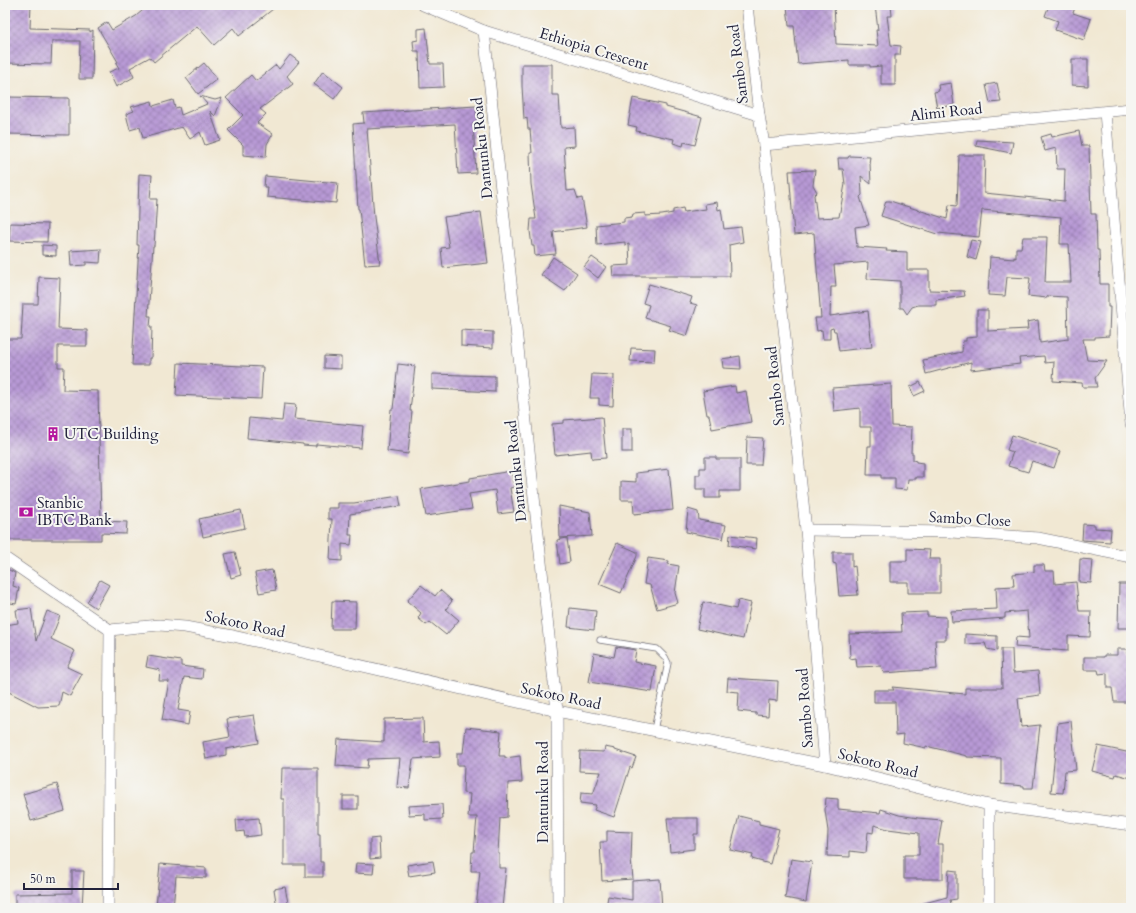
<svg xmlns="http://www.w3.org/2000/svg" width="1136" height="913" font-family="Cardo,serif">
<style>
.building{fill:url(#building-cross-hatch)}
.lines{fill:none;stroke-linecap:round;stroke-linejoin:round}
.lane-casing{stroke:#6a6770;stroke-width:7}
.street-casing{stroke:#6a6770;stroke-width:12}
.lane{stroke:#fff;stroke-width:5.5}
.street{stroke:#fff;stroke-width:11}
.labels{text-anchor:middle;stroke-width:4;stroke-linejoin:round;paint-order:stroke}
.street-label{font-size:15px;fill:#22223b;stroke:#f6f6f2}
.poi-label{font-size:15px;fill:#22223b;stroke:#f6f6f2;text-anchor:start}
</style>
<defs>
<pattern id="building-cross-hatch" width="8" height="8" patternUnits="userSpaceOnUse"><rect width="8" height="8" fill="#b89ad5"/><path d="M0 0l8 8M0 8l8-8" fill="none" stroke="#957dae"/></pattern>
</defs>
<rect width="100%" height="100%" fill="#f6f6f2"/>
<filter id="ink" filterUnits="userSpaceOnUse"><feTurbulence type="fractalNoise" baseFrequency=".025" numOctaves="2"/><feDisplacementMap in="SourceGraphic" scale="8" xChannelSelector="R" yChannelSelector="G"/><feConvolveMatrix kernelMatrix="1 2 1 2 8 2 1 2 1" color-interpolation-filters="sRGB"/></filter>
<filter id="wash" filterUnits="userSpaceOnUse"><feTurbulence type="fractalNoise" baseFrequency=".012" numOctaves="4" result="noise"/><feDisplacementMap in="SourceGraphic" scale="16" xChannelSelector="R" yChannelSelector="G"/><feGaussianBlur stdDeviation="0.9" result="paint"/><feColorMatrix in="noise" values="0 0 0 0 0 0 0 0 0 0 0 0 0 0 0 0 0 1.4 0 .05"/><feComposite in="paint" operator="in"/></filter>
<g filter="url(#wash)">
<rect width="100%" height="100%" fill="#f1e8d3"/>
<g id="blocks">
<g class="building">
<polygon points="5,5 31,5 30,28 90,30 90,32 93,30 92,79 79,79 80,41 52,41 51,64 5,63"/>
<polygon points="149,5 278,5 239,36 233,28 214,45 197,26 154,62 150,57 130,68 134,77 116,87 109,72 119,68 116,63 118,62 98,28 107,22 112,30 136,16"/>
<polygon points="787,5 834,5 836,44 878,46 876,30 878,30 875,5 891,5 892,16 887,16 891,45 901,46 900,55 895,55 895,85 881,85 881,66 870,67 870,65 849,65 849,60 798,64 794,26 789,26"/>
<polygon points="1049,5 1076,5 1073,13 1091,19 1084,40 1055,30 1058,21 1045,16"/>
<polygon points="426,28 430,64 443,64 444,87 420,88 419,51 414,51 413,41 418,40 418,29"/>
<polygon points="290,55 299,62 287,76 293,84 260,109 266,114 257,123 273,134 267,144 266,157 243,155 243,145 228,130 243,115 226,98 251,75 256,81 276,65 279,69"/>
<polygon points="1072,59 1088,59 1088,86 1072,85"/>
<polygon points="204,63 217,79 198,94 186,78"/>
<polygon points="522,64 552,64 552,95 559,95 561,128 574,127 575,146 564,147 567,191 575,190 578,199 582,198 587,227 553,232 556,254 535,256 534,246 532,246 530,231 531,219 536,219 531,184 530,153 532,153 530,129 528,129 527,118 524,119 522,86"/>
<polygon points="323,71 343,87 334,99 314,84"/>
<polygon points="951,83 954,105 937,108 934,92 939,91 938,85"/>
<polygon points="997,83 1001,102 990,103 986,85"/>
<polygon points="200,96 215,100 222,98 215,116 210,111 220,140 205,145 200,132 190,139 182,127 143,138 140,127 130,130 126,114 134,111 131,107 152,101 153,106 173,100 175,108 179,107 181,115 207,104"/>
<polygon points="5,97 69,98 69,135 5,134"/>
<polygon points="633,98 666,105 666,107 702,117 695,145 684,142 683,146 673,143 674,139 636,131 637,127 628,125"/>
<polygon points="476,106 477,123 473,123 476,173 458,174 455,124 367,129 374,217 380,264 365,265 359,209 358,209 353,124 364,123 363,113"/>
<polygon points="1079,131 1082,146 1089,146 1091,214 1096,214 1097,250 1099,250 1100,284 1108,284 1108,307 1110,307 1109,336 1095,337 1095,339 1083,339 1087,360 1107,361 1095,378 1097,387 1083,387 1082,383 1053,381 1054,362 1045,363 1044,356 1019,358 1020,364 971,370 971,362 926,374 923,360 962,352 963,341 966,341 966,338 977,337 977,310 988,310 988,331 1028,329 1027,322 1038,320 1040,343 1068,339 1067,297 1047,296 1047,298 1028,296 1030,278 1007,277 1005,296 988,295 990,257 1014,259 1014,257 1016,258 1016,248 1021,248 1023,237 1047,237 1045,282 1071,282 1069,244 1060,244 1061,217 982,210 979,237 938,233 937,234 881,216 886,201 890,201 947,219 949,205 957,206 959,155 985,155 984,193 1064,201 1065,169 1057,169 1056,148 1045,151 1041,137 1051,134 1052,137"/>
<polygon points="977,140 1013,142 1011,153 976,146"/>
<polygon points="849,156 870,157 869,163 870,163 871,184 861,176 862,195 860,197 869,225 855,227 857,247 887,249 886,251 907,252 907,270 929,270 929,290 964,291 965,296 936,300 936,305 918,305 912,307 907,314 903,308 900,308 900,281 867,279 868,262 834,265 836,287 831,287 830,316 868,311 872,347 839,351 836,331 834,331 833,328 830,329 830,339 823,339 822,330 817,331 815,318 821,318 814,233 794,235 789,171 815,170 813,185 817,192 814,195 817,218 839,217 845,184 843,169 839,169 838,158 848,158"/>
<polygon points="139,174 152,175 150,199 157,199 154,246 153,246 148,316 151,316 150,327 152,327 151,358 149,358 149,365 132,365 139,245 137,245"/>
<polygon points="265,176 338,183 336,203 267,197 268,187 264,187"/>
<polygon points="717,202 718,210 721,209 724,229 741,227 743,242 729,245 730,276 613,276 612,266 630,265 629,244 625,245 625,242 597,245 596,225 624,222 624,218 632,217 633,214 645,213 645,216 662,215 673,213 673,210 683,208 684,212 706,209 705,204"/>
<polygon points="481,212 488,263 443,268 441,248 449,247 444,217"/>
<polygon points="10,223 48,224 47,242 9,241"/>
<polygon points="971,240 981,242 976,260 967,257"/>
<polygon points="42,245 56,246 56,256 42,255"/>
<polygon points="101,249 100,263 86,262 86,265 71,266 70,251"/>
<polygon points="553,257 577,273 565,291 541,275"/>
<polygon points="592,257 606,267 598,278 584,267"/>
<polygon points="39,277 60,278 58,329 87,330 87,346 58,346 58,367 64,367 63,390 98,391 101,521 127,522 126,534 101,533 101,540 7,540 7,502 5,502 5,478 7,478 5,339 21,339 23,304 38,304"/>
<polygon points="649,284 692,297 690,303 697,305 687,336 669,330 671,326 645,318 649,305 643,303"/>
<polygon points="461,330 493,332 493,348 461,346"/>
<polygon points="631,348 655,349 654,362 630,361"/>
<polygon points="324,356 341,357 341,369 324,368"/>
<polygon points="740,356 741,369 723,368 722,359"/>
<polygon points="178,363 263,367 261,399 176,395"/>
<polygon points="398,364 415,366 410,411 412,411 408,454 387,451 391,409 393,409"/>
<polygon points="432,374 495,376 495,392 432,389"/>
<polygon points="592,374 614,375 613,406 599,405 599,398 590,398"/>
<polygon points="920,382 925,391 914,396 910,387"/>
<polygon points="891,384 892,426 912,427 911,453 913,453 913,460 916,461 916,462 923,463 923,477 916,477 916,479 908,479 907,490 895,489 895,478 881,478 881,475 867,475 868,446 871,446 871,427 860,427 860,408 834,411 832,388"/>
<polygon points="735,386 736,393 746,391 751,422 712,429 709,415 707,415 703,391"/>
<polygon points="284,404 296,405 294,419 363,426 361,448 316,444 316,446 303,445 303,444 247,438 249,418 282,421"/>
<polygon points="602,417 606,458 592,459 591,451 555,455 552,424 564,423 564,420"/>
<rect x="622" y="429" width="10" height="23"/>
<polygon points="1012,435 1060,451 1054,468 1032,461 1028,472 1008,466 1013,452 1007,450"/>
<polygon points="747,437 763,438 761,465 746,465"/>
<polygon points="705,457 716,457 716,459 740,459 740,491 720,491 720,498 705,498 705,489 696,489 696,475 700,475 700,468 705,468"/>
<polygon points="669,469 673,510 634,514 633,500 621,500 621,481 636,482 636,473"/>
<polygon points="511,471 514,487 510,488 514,512 498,514 495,490 469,494 472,509 426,516 421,489 470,481 470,478"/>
<polygon points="399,496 401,506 350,514 349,535 352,535 351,545 342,544 342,561 330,560 332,519 328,519 328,508 338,508 338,503 354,503"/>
<polygon points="559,506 590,512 592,536 560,538"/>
<polygon points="688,509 698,512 699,520 726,525 723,539 686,532"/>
<polygon points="241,510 245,528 203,537 199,519"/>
<polygon points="1083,524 1095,525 1095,528 1111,529 1110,542 1082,540"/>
<polygon points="730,535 757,538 756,549 729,545"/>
<polygon points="567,538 570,562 560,564 557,540"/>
<polygon points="617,543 637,552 637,556 621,593 599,584"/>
<polygon points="907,549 930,550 929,559 940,559 940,593 908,593 908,582 890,582 890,561 907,561"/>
<polygon points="235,552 241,575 231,578 225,554"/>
<polygon points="833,552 852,552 852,567 855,566 858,595 839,596 836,564 833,563"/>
<polygon points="648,558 669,561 668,564 679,566 675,593 678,603 657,609 650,585 644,584"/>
<polygon points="1080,559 1093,560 1091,583 1079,582"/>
<polygon points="1034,565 1044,565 1045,571 1054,571 1055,584 1076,582 1079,611 1091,611 1090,637 1068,636 1068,651 1015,647 1016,637 1029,638 1027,611 1005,613 1005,618 952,622 951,611 997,609 996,587 1014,586 1013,574 1034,572"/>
<polygon points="5,568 15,573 13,586 19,588 16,604 5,602"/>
<polygon points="272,570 276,590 259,593 255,573"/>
<polygon points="100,580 109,585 96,608 87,602"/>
<polygon points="1119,584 1131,584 1131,628 1118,628"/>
<polygon points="421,585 435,596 440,590 452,601 446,609 459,620 446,635 430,622 426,625 418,618 421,613 407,601"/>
<polygon points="738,600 751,603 743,639 697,629 703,602 736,609"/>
<polygon points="332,601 356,602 355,629 331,629"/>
<polygon points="31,608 36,641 47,611 60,616 51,639 75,651 67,667 82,674 70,696 62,692 59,706 38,707 5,690 5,684 7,684 5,670 5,625 18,623 16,610"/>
<polygon points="570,608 596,611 594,630 568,627"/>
<polygon points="927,612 927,616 946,617 946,640 935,640 937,669 884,673 881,666 857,667 856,658 850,659 849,634 902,632 901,613"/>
<polygon points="965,634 997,636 997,651 987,649 985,643 965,644"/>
<polygon points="616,647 636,650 634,662 656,666 652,692 589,682 594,653 614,657"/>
<polygon points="1001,649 1012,649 1013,673 1038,671 1040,695 1018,698 1021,727 1040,725 1033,788 1024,788 1024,786 1001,784 1001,758 967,757 967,756 926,746 926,748 903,743 904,734 896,735 895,702 874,702 874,690 894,690 892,687 965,694 965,688 1002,688"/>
<polygon points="1117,649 1126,649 1127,653 1131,653 1131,698 1129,699 1129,702 1114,702 1112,688 1107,688 1107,673 1099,674 1098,670 1084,670 1084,657 1104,657 1104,655 1117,655"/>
<polygon points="148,656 181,661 181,666 203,669 202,679 184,677 178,710 190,712 188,725 162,720 169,681 159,681 160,670 146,667"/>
<polygon points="728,678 778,681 777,701 769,700 768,716 756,715 756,713 738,711 739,692 727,691"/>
<polygon points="254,715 259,743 226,749 226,755 206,759 203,742 230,737 227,719"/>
<polygon points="423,718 424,742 439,741 440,757 413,759 409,788 397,787 400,758 368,759 367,768 336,766 338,739 384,742 384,719"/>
<polygon points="1071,721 1076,770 1065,771 1063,793 1051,792 1058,723"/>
<polygon points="466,727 501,731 499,756 505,756 505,758 520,756 522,782 508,783 507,817 500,818 498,853 499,853 499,868 506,868 502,908 476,908 480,871 471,871 472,852 474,852 477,817 468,817 470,794 463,793 464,765 457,765 457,753 463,753"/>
<polygon points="1098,746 1131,753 1131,778 1116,774 1115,777 1092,771"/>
<polygon points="605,747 615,749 615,750 636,757 632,768 630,767 614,817 594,810 596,805 580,803 581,793 593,794 601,772 579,771 580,751 604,752"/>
<polygon points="282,768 318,768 318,834 320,834 320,862 323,862 323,877 305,877 305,865 284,865 284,799 281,799"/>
<polygon points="57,784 65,811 31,821 23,794"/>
<rect x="343" y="796" width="15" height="13"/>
<polygon points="826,798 838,799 838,809 880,813 881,809 899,815 918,818 942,820 938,844 943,844 943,879 904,879 904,855 919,855 919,833 888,829 874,825 873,833 868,832 866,853 850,851 850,857 827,856 828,831 825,810"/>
<polygon points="442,804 443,819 425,820 425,814 409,815 408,806"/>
<polygon points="739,816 759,821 759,824 779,829 770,864 752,859 753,855 730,850"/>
<polygon points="259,818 261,835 245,837 244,831 237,832 236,820"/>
<polygon points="667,818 698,818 698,834 694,834 694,849 670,852"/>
<polygon points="607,831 632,832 631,860 633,879 602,881 600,842 607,842"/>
<polygon points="379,838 380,858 370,859 370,839"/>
<polygon points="791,859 812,862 806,902 785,898"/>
<polygon points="433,861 435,872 409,876 407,865"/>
<polygon points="356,863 374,864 373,874 355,873"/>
<polygon points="160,864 206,868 206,878 176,876 173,908 156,907"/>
<polygon points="949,870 957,871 957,899 950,900 952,908 917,908 917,905 947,897"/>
<polygon points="72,871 84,871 82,908 15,908 15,894 72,893"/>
<polygon points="660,879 662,908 606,908 608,896 632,900 632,881"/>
<polygon points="285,887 289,908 277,908 274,889"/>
</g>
</g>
</g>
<g filter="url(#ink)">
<use href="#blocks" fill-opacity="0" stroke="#6a6770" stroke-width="1"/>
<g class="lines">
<defs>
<polyline id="lane" points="600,640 657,649 665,657 668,663 654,730"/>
<g id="street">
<polyline points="423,5 484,31 759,115"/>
<polyline points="747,5 759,115 764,145 806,530 825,765"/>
<polyline points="484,31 557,711 558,908"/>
<polyline points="1105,112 1131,424"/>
<polyline points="764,145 1131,109"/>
<polyline points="806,530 951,532 1038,538 1131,557"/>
<polyline points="5,558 110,630 159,625 185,627 233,636 557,711 825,765 989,805 1131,825"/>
<polyline points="989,805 989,908"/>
<polyline points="108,908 110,630"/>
</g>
</defs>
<use href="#lane" class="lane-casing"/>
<use href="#street" class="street-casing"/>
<use href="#lane" class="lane"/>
<use href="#street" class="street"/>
</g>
</g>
<defs>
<symbol id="building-bare" viewBox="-9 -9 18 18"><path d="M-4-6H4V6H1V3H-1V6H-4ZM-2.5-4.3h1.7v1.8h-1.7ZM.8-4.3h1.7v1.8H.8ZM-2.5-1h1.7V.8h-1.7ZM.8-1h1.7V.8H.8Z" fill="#b5179e" stroke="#f6f6f2" stroke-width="2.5" paint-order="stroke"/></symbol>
<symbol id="bank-bare" viewBox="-9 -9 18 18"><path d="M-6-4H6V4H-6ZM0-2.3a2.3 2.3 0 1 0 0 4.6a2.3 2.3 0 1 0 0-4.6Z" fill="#b5179e" stroke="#f6f6f2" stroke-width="2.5" paint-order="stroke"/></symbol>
</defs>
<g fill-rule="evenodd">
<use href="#building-bare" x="43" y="424" width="20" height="20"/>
<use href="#bank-bare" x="16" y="502" width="20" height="20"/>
</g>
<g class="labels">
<g class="street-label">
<text transform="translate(594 49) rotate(17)" y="5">Ethiopia Crescent</text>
<text transform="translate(738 64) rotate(-97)" y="5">Sambo Road</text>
<text transform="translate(946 112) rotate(-6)" y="5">Alimi Road</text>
<text transform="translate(482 148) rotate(-96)" y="5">Dantunku Road</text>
<text transform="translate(775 386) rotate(-96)" y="5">Sambo Road</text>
<text transform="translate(516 471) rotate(-96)" y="5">Dantunku Road</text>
<text transform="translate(970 519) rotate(3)" y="5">Sambo Close</text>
<text transform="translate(245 624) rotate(12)" y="5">Sokoto Road</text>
<text transform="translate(561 696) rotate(12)" y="5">Sokoto Road</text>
<text transform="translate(805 708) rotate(-94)" y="5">Sambo Road</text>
<text transform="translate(878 763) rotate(14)" y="5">Sokoto Road</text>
<text transform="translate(543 792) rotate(-90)" y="5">Dantunku Road</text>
</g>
<g class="poi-label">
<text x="64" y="439">UTC Building</text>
<text x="37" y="508">Stanbic<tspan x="37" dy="17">IBTC Bank</tspan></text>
</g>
</g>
<rect width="1136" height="913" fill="none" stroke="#f6f6f2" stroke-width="20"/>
<path d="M24 883v6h94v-6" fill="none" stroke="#22223b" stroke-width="2"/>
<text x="30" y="883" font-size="12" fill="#22223b" stroke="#f6f6f2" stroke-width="3" paint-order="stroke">50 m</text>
</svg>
